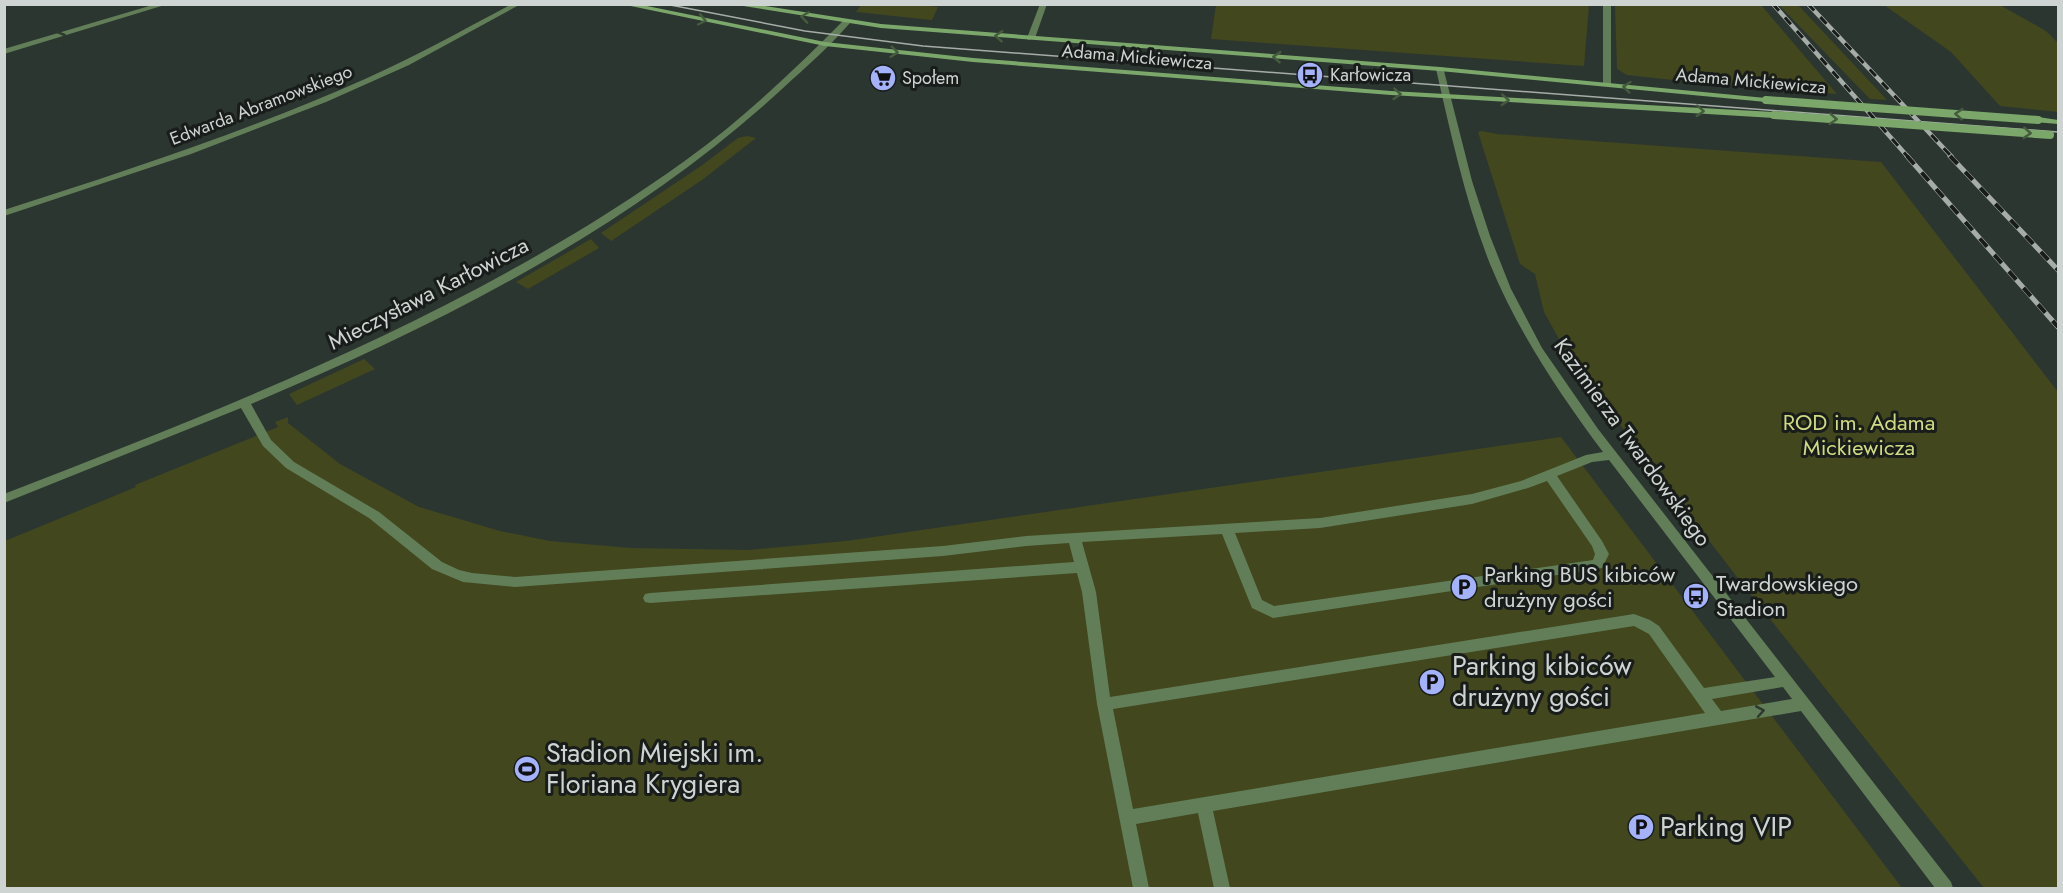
<svg xmlns="http://www.w3.org/2000/svg" width="2063" height="893" font-family="Jost,sans-serif">
<style>
.green{fill:#42471e}
.lines{fill:none;stroke-linecap:round;stroke-linejoin:round}
.street{fill:#627e58;fill-rule:evenodd}
.secondary{fill:#7ba86a;fill-rule:evenodd}
.tram{stroke:#a6ada9;stroke-width:1.5}
.rail-far1-casing{stroke:#a6ada9;stroke-width:4.5}
.rail-casing{stroke:#a6ada9;stroke-width:5}
.rail-far1{stroke:#181c1a;stroke-width:3;stroke-dasharray:9;stroke-linecap:butt}
.rail{stroke:#181c1a;stroke-width:4;stroke-dasharray:11;stroke-linecap:butt}
.secondary-bridge{stroke:#7ba86a;stroke-width:8}
.oneway{stroke:#455b3e}
.oneway2{stroke:#2e392d}
.labels{text-anchor:middle;stroke-width:6;stroke-linejoin:round;paint-order:stroke}
.far-street-label{font-size:18px;fill:#ced4d1;stroke:#181c1a}
.far-poi-label{font-size:18px;fill:#ced4d1;stroke:#181c1a;text-anchor:start}
.street-label{font-size:22px;fill:#ced4d1;stroke:#181c1a}
.park-label{font-size:22px;fill:#d0da7e;stroke:#181c1a}
.poi-label{font-size:22px;fill:#ced4d1;stroke:#181c1a;text-anchor:start}
.near-poi-label{font-size:27px;fill:#ced4d1;stroke:#181c1a;text-anchor:start}
</style>
<rect width="100%" height="100%" fill="#2c3630"/>
<g class="green">
<polygon points="923,5 938,7 932,20 856,12 861,5"/>
<polygon points="1216,5 1589,5 1584,66 1211,39"/>
<polygon points="1615,5 1761,5 1837,94 1747,88 1627,75 1617,69"/>
<polygon points="1779,5 1798,5 1887,100 1870,99"/>
<polygon points="1884,5 2000,5 2046,31 2058,43 2058,112 2000,106 1951,52"/>
<polygon points="1482,131 1497,134 1881,162 2058,392 2058,888 1984,888 1747,590 1591,387 1559,339 1544,312 1535,274 1520,264 1478,132"/>
<polygon points="747,136 756,138 702,180 611,241 601,233 701,166 738,138"/>
<polygon points="591,239 599,248 528,289 516,282"/>
<polygon points="364,359 375,369 297,405 289,394"/>
<polygon points="288,417 288,423 340,464 419,507 500,531 550,541 631,548 749,550 846,541 1561,437 1902,888 5,888 5,541 136,487 135,485 278,427 275,422"/>
</g>
<g class="lines">
<g class="street">
<polygon points="156,4 168,4 4,54 4,49"/>
<path d="M512 4H521L409 65 326 102 191 154 4 216V210C126 171 248 131 365 79 415 57 463 30 512 4Z"/>
<polygon points="1040,4 1047,4 1035,38 1028,40 1027,38"/>
<polygon points="1603,4 1611,4 1611,84 1607,86 1603,84"/>
<path d="M843 21 850 23C829 47 805 68 782 89 630 229 439 325 251 404L271 440 294 462 379 512 442 562 459 570 472 573 515 577 943 546 1026 536 1320 518 1472 494 1521 481 1586 455 1603 452C1559 393 1518 332 1490 264 1465 201 1451 134 1436 69L1443 67 1472 181 1490 236 1511 289 1542 348 1598 429 1951 882 1953 888H1935L1801 711 1213 811 1230 888H1214L1198 813 1136 824 1149 888H1133L1097 704 1082 592 1077 573 650 603 645 602 643 598 645 594 650 593 1074 562 1069 543 1026 546 943 556 515 587 463 582 432 569 369 518 286 468 263 446 241 408 4 503V494C241 402 479 309 686 160 743 119 794 70 843 21ZM1609 460 1775 677 1704 688 1659 626 1650 620 1634 614 1110 697 1096 592 1082 542 1222 534 1252 608 1273 618 1597 569 1602 568 1609 554 1602 541 1557 476 1592 462ZM1547 481 1592 546 1595 554 1593 560 1274 606 1262 600 1235 533 1320 528 1472 504 1528 488ZM1634 626 1649 634 1705 713 1133 809 1113 709ZM1783 687 1792 699 1721 711 1712 699Z"/>
</g>
<g class="secondary">
<polygon points="621,4 637,4 825,42 973,58 1391,91 1774,112 1778,115 1774,118 1391,95 973,62 825,46"/>
<polygon points="731,4 752,4 881,24 1440,67 1766,98 1770,100 1766,102 1440,71 881,28"/>
<polygon points="2038,117 2058,120 2058,124 2035,122 2034,120"/>
</g>
<polyline class="tram" points="665,4 805,31 923,46 2058,132"/>
<defs>
<g id="rail-far1">
<polyline points="1773,4 1908,157"/>
<polyline points="1808,4 1952,157"/>
</g>
<g id="rail">
<polyline points="1907,156 2058,327"/>
<polyline points="1950,156 2058,270"/>
</g>
</defs>
<use href="#rail-far1" class="rail-far1-casing"/>
<use href="#rail" class="rail-casing"/>
<use href="#rail-far1" class="rail-far1"/>
<use href="#rail" class="rail"/>
<g class="secondary-bridge">
<polyline points="1766,100 2038,120"/>
<polyline points="1774,115 2050,135"/>
</g>
</g>
<defs><path id="oneway-chevron" d="M-2-3.5L2.5 0L-2 3.5" fill="none" stroke-width="1.6" stroke-linecap="round" stroke-linejoin="round" transform="scale(1.5)"/></defs>
<g class="oneway">
<use href="#oneway-chevron" transform="translate(805 17) rotate(-172)"/>
<use href="#oneway-chevron" transform="translate(702 20) rotate(12)"/>
<use href="#oneway-chevron" transform="translate(999 36) rotate(-176)"/>
<use href="#oneway-chevron" transform="translate(894 52) rotate(6)"/>
<use href="#oneway-chevron" transform="translate(1277 57) rotate(-176)"/>
<use href="#oneway-chevron" transform="translate(1627 87) rotate(-174)"/>
<use href="#oneway-chevron" transform="translate(1397 94) rotate(4)"/>
<use href="#oneway-chevron" transform="translate(1505 100) rotate(3)"/>
<use href="#oneway-chevron" transform="translate(1700 111) rotate(3)"/>
<use href="#oneway-chevron" transform="translate(1959 114) rotate(-176)"/>
<use href="#oneway-chevron" transform="translate(1833 119) rotate(4)"/>
<use href="#oneway-chevron" transform="translate(2027 133) rotate(4)"/>
</g>
<g class="oneway2">
<use href="#oneway-chevron" transform="translate(61 36) rotate(-16)"/>
<use href="#oneway-chevron" transform="translate(1760 711) rotate(-10)"/>
</g>
<defs>
<symbol id="bus-disc" viewBox="-11 -11 22 22"><circle r="9.5" fill="#a4b2fc" stroke="#181c1a"/><path d="M-5-6H5V4H4V6H2V4H-2V6H-4V4H-5ZM-3.5-4V0h7V-4ZM-3.5 1.2v1.5H-2V1.2ZM2 1.2v1.5H3.5V1.2Z" fill="#111"/></symbol>
<symbol id="supermarket-disc" viewBox="-11 -11 22 22"><circle r="9.5" fill="#a4b2fc" stroke="#181c1a"/><path d="M-6-5.5h2.5l.6 2H6L4.5 2H-2.5L-4.4-4H-6ZM-1.5 3.2a1.3 1.3 0 1 0 .1 0ZM3 3.2a1.3 1.3 0 1 0 .1 0Z" fill="#111"/></symbol>
<symbol id="parking-disc" viewBox="-11 -11 22 22"><circle r="9.5" fill="#a4b2fc" stroke="#181c1a"/><path d="M-3.5-5.5H1a3.5 3.5 0 0 1 0 7H-1V5.5H-3.5ZM-1-3.4V-.6H.8a1.4 1.4 0 0 0 0-2.8Z" fill="#111"/></symbol>
<symbol id="stadium-disc" viewBox="-11 -11 22 22"><circle r="9.5" fill="#a4b2fc" stroke="#181c1a"/><path d="M0-5a6.5 5 0 1 0 0 10a6.5 5 0 1 0 0-10ZM-3.5-1.8h7v3.6h-7Z" fill="#111"/></symbol>
</defs>
<g fill-rule="evenodd">
<use href="#bus-disc" x="1295" y="60" width="30" height="30"/>
<use href="#supermarket-disc" x="868" y="63" width="30" height="30"/>
<use href="#parking-disc" x="1449" y="572" width="30" height="30"/>
<use href="#bus-disc" x="1681" y="581" width="30" height="30"/>
<use href="#parking-disc" x="1417" y="667" width="30" height="30"/>
<use href="#stadium-disc" x="512" y="754" width="30" height="30"/>
<use href="#parking-disc" x="1626" y="812" width="30" height="30"/>
</g>
<g class="labels">
<g class="far-street-label">
<text transform="translate(1137 57) rotate(5)" y="6">Adama Mickiewicza</text>
<text transform="translate(1751 81) rotate(5)" y="6">Adama Mickiewicza</text>
<text transform="translate(261 105) rotate(-21)" y="6">Edwarda Abramowskiego</text>
</g>
<g class="far-poi-label">
<text x="1330" y="81">Karłowicza</text>
<text x="902" y="84">Społem</text>
</g>
<g class="street-label">
<text transform="translate(428 293) rotate(-27)" y="8">Mieczysława Karłowicza</text>
<text transform="translate(1633 442) rotate(54)" y="8">Kazimierza Twardowskiego</text>
</g>
<g class="park-label">
<text x="1859" y="430">ROD im. Adama<tspan x="1859" dy="25">Mickiewicza</tspan></text>
</g>
<g class="poi-label">
<text x="1484" y="582">Parking BUS kibiców<tspan x="1484" dy="25">drużyny gości</tspan></text>
<text x="1716" y="591">Twardowskiego<tspan x="1716" dy="25">Stadion</tspan></text>
</g>
<g class="near-poi-label">
<text x="1452" y="675">Parking kibiców<tspan x="1452" dy="31">drużyny gości</tspan></text>
<text x="546" y="762">Stadion Miejski im.<tspan x="546" dy="31">Floriana Krygiera</tspan></text>
<text x="1660" y="836">Parking VIP</text>
</g>
</g>
<rect width="2063" height="893" fill="none" stroke="#ced4d1" stroke-width="12"/>
</svg>
